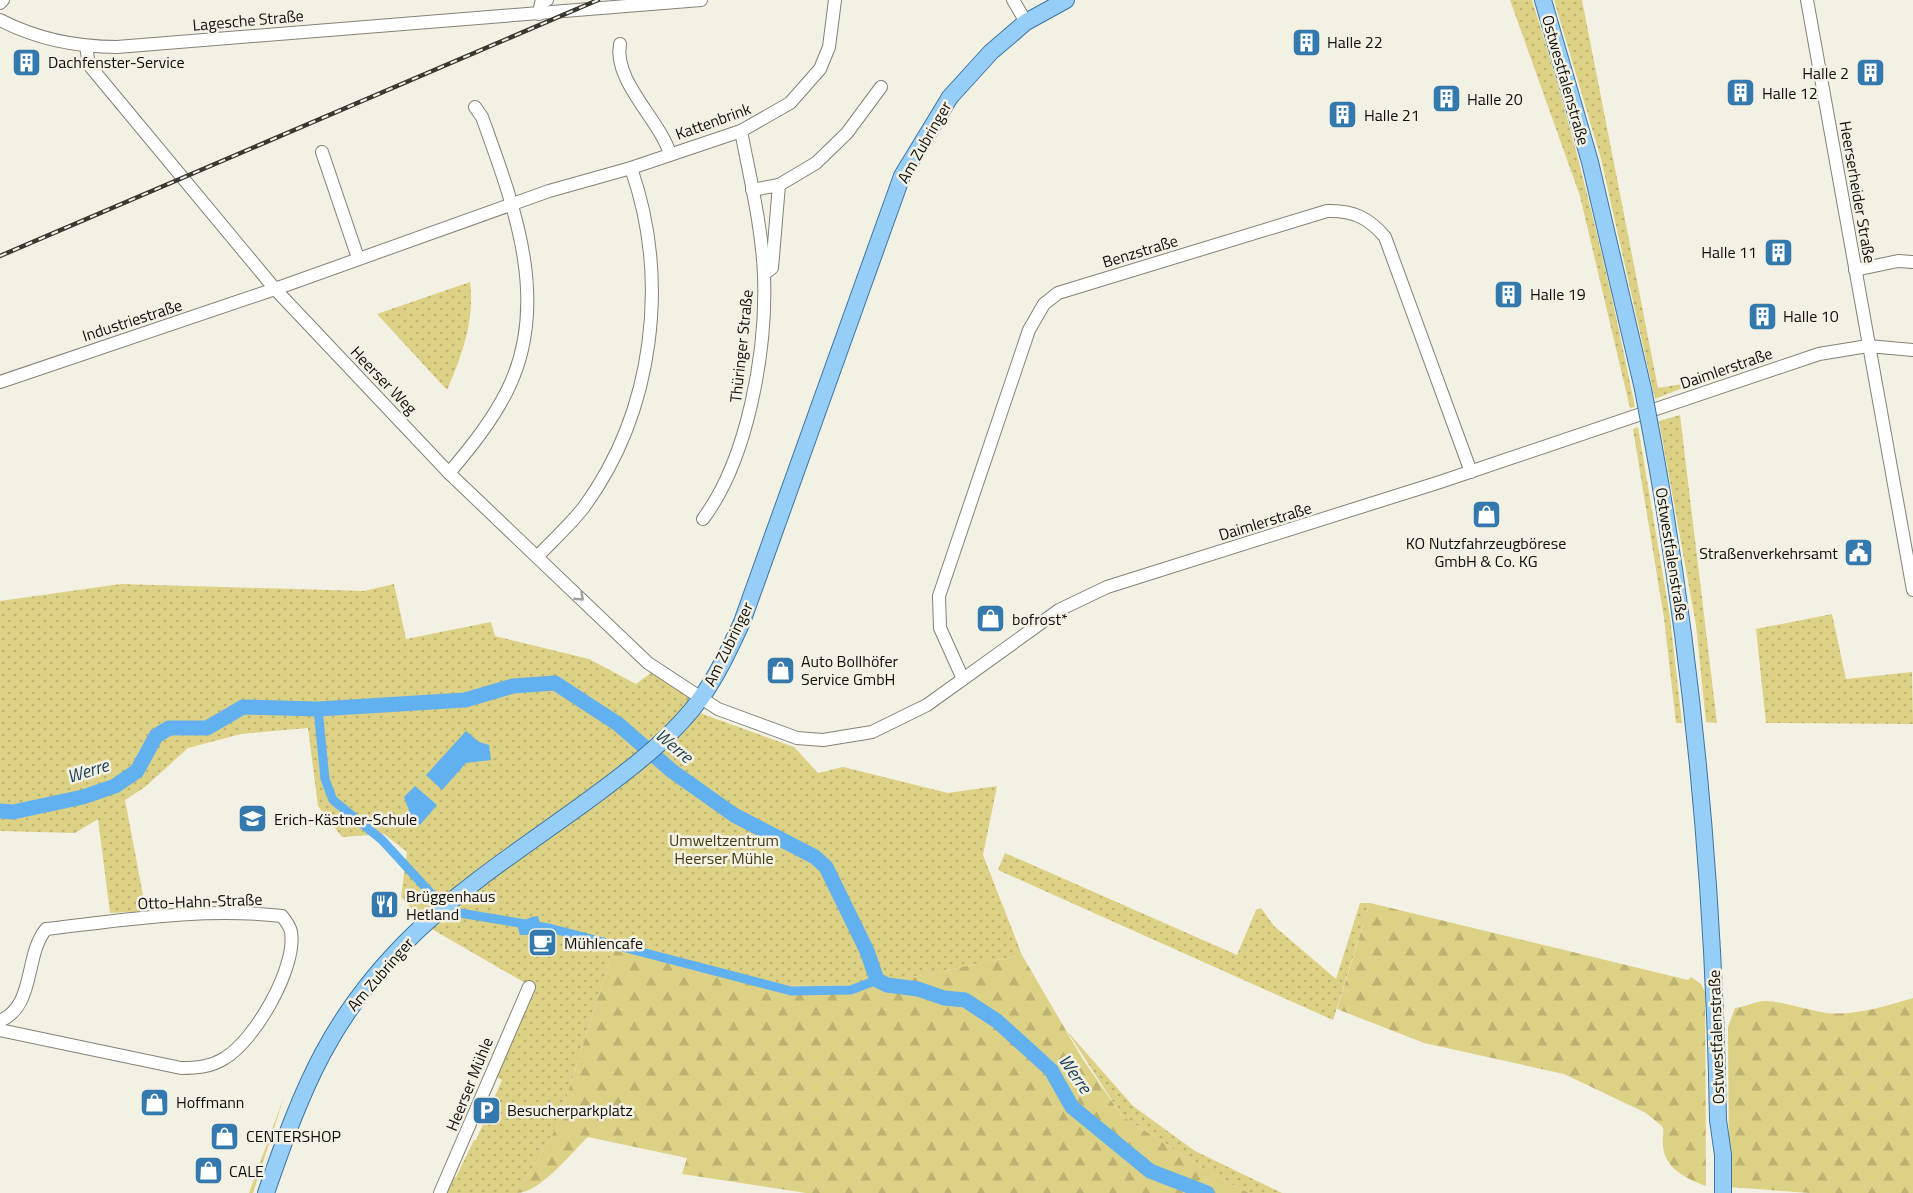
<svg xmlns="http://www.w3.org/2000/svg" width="1913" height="1193" font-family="'Titillium Web',sans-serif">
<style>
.grass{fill:url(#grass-dots)}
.forest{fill:url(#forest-firs)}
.water{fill:#61b1f1}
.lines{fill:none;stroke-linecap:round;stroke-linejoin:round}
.canal{stroke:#61b1f1;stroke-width:9}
.river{stroke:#61b1f1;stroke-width:15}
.minor-casing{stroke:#848277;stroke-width:14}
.major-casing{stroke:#3b76a2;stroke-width:18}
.minor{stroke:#fff;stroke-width:12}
.major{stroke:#97cef8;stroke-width:16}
.rail-casing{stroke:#393832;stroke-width:4.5}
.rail{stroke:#f3f1e4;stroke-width:2;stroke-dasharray:7;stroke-linecap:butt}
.major-bridge-casing{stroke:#3b76a2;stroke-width:18;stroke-linecap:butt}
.major-bridge{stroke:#97cef8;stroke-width:16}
.oneway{stroke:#9f9f9d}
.labels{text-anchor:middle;stroke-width:5;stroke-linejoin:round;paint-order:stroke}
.street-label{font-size:16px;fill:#100f0b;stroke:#f3f1e4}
.poi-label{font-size:16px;fill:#100f0b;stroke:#f3f1e4;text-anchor:start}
.park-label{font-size:16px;fill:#433c11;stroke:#f3f1e4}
.water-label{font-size:18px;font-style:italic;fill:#1c3e58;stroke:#f3f1e4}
</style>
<defs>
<pattern id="grass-dots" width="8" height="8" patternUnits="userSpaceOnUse" patternTransform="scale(1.5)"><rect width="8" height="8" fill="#ddd185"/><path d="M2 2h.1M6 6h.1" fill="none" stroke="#bdb272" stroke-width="1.8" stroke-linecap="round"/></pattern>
<pattern id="forest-firs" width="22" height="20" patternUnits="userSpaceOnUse" patternTransform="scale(1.5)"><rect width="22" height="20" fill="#ddd185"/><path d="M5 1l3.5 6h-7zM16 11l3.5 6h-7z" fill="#bdb272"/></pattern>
</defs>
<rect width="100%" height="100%" fill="#f3f1e4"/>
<g class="grass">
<path d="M1510 0H1532C1575 134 1607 269 1635 407L1630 408 1580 196Z"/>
<polygon points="1554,0 1582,0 1658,388 1700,381 1655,399 1601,159"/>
<path d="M470 282C475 320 462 355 447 390L377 314Z"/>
<polygon points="1680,415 1717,723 1706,722 1696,625 1659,421"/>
<polygon points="1638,427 1670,617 1682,723 1676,723 1664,618 1633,429"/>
<polygon points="121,584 364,591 394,584 406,639 491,622 495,636 589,659 636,684 652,672 693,700 620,768 450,891 419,917 401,897 407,852 384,834 342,837 318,806 308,728 241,734 188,748 145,787 125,800 146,911 110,913 98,819 75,833 0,831 0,601"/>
<polygon points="1832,614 1846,679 1912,672 1913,724 1766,723 1756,629"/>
<polygon points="700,713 794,747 818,773 843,767 948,793 997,786 983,855 1022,955 869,986 779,985 614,947 557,1127 517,1193 445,1193 452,1177 456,1177 474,1140 476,1140 502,1080 497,1077 534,988 430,928"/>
<polygon points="1005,853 1237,955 1256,910 1261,908 1274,926 1336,979 1360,903 1370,903 1333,1020 998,870"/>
<polygon points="1067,1031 1133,1106 1195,1151 1282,1193 1249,1193 1215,1176 1122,1116"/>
<polygon points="285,1094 253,1193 249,1193"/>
</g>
<g class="forest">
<path d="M1370 903 1688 980 1691 977 1701 984 1705 992 1706 1186C1687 1179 1665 1169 1663 1146 1662 1139 1664 1133 1663 1127L1646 1113 1564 1074 1424 1043 1337 1009Z"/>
<path d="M614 947 780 985 869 986 1022 955 1082 1058 1122 1116 1215 1176 1249 1193H806L682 1174 687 1158 588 1137C571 1153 540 1193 517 1193L557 1127Z"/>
<path d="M1913 998V1193H1810L1729 1187 1728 1027 1735 1008C1746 1007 1754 1001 1766 1001 1786 1002 1806 1010 1826 1013 1855 1016 1885 1006 1913 998Z"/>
</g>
<g class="water">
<polygon points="466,731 479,742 489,745 491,760 466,763 442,790 426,775"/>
<polygon points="415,786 437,805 420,825 411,816 404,797"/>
<path d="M538 916 540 924 552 926 551 932 538 929 535 935H520L518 928C523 920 528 917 538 916Z"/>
</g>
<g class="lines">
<g class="canal">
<polyline points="318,709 325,779 333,800 382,840 437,900"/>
<polyline points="454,912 549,928 791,991 851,990 877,980"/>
</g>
<polyline class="river" points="0,811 13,812 83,797 115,786 137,771 156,736 169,728 207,728 243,707 318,709 465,700 513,686 555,683 618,724 672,771 734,815 815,857 826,867 867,951 877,980 887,985 918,989 944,998 965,1000 997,1021 1051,1070 1072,1107 1150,1171 1207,1193"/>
<defs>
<g id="minor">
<polyline points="1013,0 1026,22"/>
<polyline points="1807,0 1913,590"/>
<polyline points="0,3 3,0"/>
<polyline points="539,14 541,3 547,0"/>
<path d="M0 20C37 39 75 47 117 47L701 0"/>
<path d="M620 44C613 81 660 120 670 154"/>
<polyline points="86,46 89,65 275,289 449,473 648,663 718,709 797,738 823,740 872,732 927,705 1059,610 1107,587 1440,482 1819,354 1868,346 1913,350"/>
<polyline points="322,152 358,258"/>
<polyline points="779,185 816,163 847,133 881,87"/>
<polyline points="752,190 779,185 772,268 764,274"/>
<polyline points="1855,270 1898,261 1913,262"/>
<polyline points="0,382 275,289 549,191 631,168 741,131 790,103 820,69 829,47 835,0"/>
<path d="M449 473C471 447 492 421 507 391 552 302 513 203 482 117L475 107"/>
<path d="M703 519C748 459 767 350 764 275 762 227 750 178 741 131"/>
<path d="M537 557C552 541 570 525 584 507 654 411 670 280 631 168"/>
<path d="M963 679 940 628 939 596 1029 330 1044 304 1058 293 1327 211C1353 210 1369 218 1385 237L1471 472"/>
<path d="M0 1021C36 1005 24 956 46 929 124 920 204 907 282 916 285 920 290 926 291 932 297 967 255 1040 225 1058 211 1067 196 1068 181 1068L0 1030"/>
<polyline points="440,1193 529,987"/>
</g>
<g id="major">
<polyline points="1543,0 1590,162 1643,389"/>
<path d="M1652 437C1694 664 1714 890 1718 1120L1723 1155V1193"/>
<path d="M266 1193C303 1086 331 1014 415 933 470 880 541 836 602 790 638 763 675 734 701 698 718 674 730 648 742 622L902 176 950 97 991 52 1026 22 1066 0"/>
</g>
</defs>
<use href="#minor" class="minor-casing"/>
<use href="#major" class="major-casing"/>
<use href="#minor" class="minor"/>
<use href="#major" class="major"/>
<defs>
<polyline id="rail" points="0,256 598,0"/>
</defs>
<use href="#rail" class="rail-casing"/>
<use href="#rail" class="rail"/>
<defs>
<polyline id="major-bridge" points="1643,389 1652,437"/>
</defs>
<use href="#major-bridge" class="major-bridge-casing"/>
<use href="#major-bridge" class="major-bridge"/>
</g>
<defs><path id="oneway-chevron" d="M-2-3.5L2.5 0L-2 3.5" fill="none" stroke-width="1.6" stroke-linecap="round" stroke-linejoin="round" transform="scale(1.5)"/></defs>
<use class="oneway" href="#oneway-chevron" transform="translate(580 597) rotate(43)"/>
<defs>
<symbol id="building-square" viewBox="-11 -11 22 22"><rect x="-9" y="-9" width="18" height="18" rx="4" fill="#3379ae" stroke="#f3f1e4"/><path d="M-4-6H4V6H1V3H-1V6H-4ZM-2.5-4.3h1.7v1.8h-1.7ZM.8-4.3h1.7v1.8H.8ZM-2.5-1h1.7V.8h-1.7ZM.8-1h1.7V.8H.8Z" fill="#fff"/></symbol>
<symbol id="shop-square" viewBox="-11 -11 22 22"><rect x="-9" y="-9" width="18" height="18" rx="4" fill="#3379ae" stroke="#f3f1e4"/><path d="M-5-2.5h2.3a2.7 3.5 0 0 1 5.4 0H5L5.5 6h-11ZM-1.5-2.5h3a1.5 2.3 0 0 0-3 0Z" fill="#fff"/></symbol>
<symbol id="civic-square" viewBox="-11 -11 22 22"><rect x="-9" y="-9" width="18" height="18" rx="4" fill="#3379ae" stroke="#f3f1e4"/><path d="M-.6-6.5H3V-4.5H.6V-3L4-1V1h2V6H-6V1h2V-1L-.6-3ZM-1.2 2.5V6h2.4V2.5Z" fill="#fff"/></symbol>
<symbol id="school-square" viewBox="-11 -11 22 22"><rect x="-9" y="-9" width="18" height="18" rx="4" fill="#3379ae" stroke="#f3f1e4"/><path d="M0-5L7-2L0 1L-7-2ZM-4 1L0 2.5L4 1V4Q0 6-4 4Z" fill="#fff"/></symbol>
<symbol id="restaurant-square" viewBox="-11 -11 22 22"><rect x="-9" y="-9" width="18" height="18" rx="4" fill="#3379ae" stroke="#f3f1e4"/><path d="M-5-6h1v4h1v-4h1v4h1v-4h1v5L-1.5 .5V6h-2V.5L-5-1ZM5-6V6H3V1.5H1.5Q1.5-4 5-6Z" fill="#fff"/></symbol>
<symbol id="cafe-square" viewBox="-11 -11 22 22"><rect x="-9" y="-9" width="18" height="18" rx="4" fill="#3379ae" stroke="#f3f1e4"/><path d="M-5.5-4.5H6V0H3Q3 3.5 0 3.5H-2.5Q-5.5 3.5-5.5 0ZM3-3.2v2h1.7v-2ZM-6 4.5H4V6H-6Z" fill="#fff"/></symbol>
<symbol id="parking-square" viewBox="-11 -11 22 22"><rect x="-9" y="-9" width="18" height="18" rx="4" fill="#3379ae" stroke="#f3f1e4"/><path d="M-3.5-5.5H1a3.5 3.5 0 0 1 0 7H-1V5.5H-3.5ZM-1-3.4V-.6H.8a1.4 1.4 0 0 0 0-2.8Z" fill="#fff"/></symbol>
</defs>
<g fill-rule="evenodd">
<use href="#building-square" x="1290" y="26" width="33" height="33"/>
<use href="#building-square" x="10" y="46" width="33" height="33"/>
<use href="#building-square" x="1854" y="56" width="33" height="33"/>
<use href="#building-square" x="1724" y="76" width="33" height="33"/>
<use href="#building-square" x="1430" y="82" width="33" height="33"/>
<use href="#building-square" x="1326" y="98" width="33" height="33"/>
<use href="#building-square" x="1762" y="236" width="33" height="33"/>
<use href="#building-square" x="1492" y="278" width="33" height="33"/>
<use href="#building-square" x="1746" y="300" width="33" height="33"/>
<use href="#shop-square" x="1470" y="498" width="33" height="33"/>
<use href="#civic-square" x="1842" y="536" width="33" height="33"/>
<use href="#shop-square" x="974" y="602" width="33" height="33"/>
<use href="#shop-square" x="764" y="654" width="33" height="33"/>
<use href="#school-square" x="236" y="802" width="33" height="33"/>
<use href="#restaurant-square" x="368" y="888" width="33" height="33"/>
<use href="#cafe-square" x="526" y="926" width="33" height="33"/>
<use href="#shop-square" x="138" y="1086" width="33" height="33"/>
<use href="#parking-square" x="470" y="1094" width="33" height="33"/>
<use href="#shop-square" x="208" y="1120" width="33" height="33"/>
<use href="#shop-square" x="192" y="1154" width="33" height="33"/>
</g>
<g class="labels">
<g class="street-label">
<text transform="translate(248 20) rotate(-5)" y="6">Lagesche Straße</text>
<text transform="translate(1566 80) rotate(74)" y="6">Ostwestfalenstraße</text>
<text transform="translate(713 121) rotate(-20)" y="6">Kattenbrink</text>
<text transform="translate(924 142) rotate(-60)" y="6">Am Zubringer</text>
<text transform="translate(1858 192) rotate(80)" y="6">Heerserheider Straße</text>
<text transform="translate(1140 251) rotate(-17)" y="6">Benzstraße</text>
<text transform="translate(132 320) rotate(-18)" y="6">Industriestraße</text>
<text transform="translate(741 346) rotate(-84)" y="6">Thüringer Straße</text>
<text transform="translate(1726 368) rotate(-19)" y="6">Daimlerstraße</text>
<text transform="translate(384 380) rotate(46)" y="6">Heerser Weg</text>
<text transform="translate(1265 521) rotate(-17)" y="6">Daimlerstraße</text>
<text transform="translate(1672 554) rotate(81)" y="6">Ostwestfalenstraße</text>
<text transform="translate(728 644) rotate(-64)" y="6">Am Zubringer</text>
<text transform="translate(200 901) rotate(-2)" y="6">Otto-Hahn-Straße</text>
<text transform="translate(380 974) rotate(-49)" y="6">Am Zubringer</text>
<text transform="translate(1716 1037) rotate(-92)" y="6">Ostwestfalenstraße</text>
<text transform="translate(469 1084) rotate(-68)" y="6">Heerser Mühle</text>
</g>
<g class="poi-label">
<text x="1327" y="48">Halle 22</text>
<text x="48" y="68">Dachfenster-Service</text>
<text x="1849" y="79" text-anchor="end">Halle 2</text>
<text x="1762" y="99">Halle 12</text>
<text x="1467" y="105">Halle 20</text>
<text x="1364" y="121">Halle 21</text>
<text x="1757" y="258" text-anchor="end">Halle 11</text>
<text x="1530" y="300">Halle 19</text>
<text x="1783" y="322">Halle 10</text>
<text x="1486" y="549" text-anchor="middle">KO Nutzfahrzeugbörese<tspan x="1486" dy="18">GmbH &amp; Co. KG</tspan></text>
<text x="1838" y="559" text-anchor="end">Straßenverkehrsamt</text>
<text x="1012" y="625">bofrost*</text>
<text x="801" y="667">Auto Bollhöfer<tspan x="801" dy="18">Service GmbH</tspan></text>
<text x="274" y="825">Erich-Kästner-Schule</text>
<text x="406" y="902">Brüggenhaus<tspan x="406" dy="18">Hetland</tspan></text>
<text x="564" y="949">Mühlencafe</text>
<text x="176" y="1108">Hoffmann</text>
<text x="507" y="1116">Besucherparkplatz</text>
<text x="246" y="1142">CENTERSHOP</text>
<text x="229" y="1177">CALE</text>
</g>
<g class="park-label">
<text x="724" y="846">Umweltzentrum<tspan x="724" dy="18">Heerser Mühle</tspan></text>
</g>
<g class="water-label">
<text transform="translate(674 746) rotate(40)" y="6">Werre</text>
<text transform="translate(88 771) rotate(-17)" y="6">Werre</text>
<text transform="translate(1075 1074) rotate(55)" y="6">Werre</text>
</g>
</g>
</svg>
